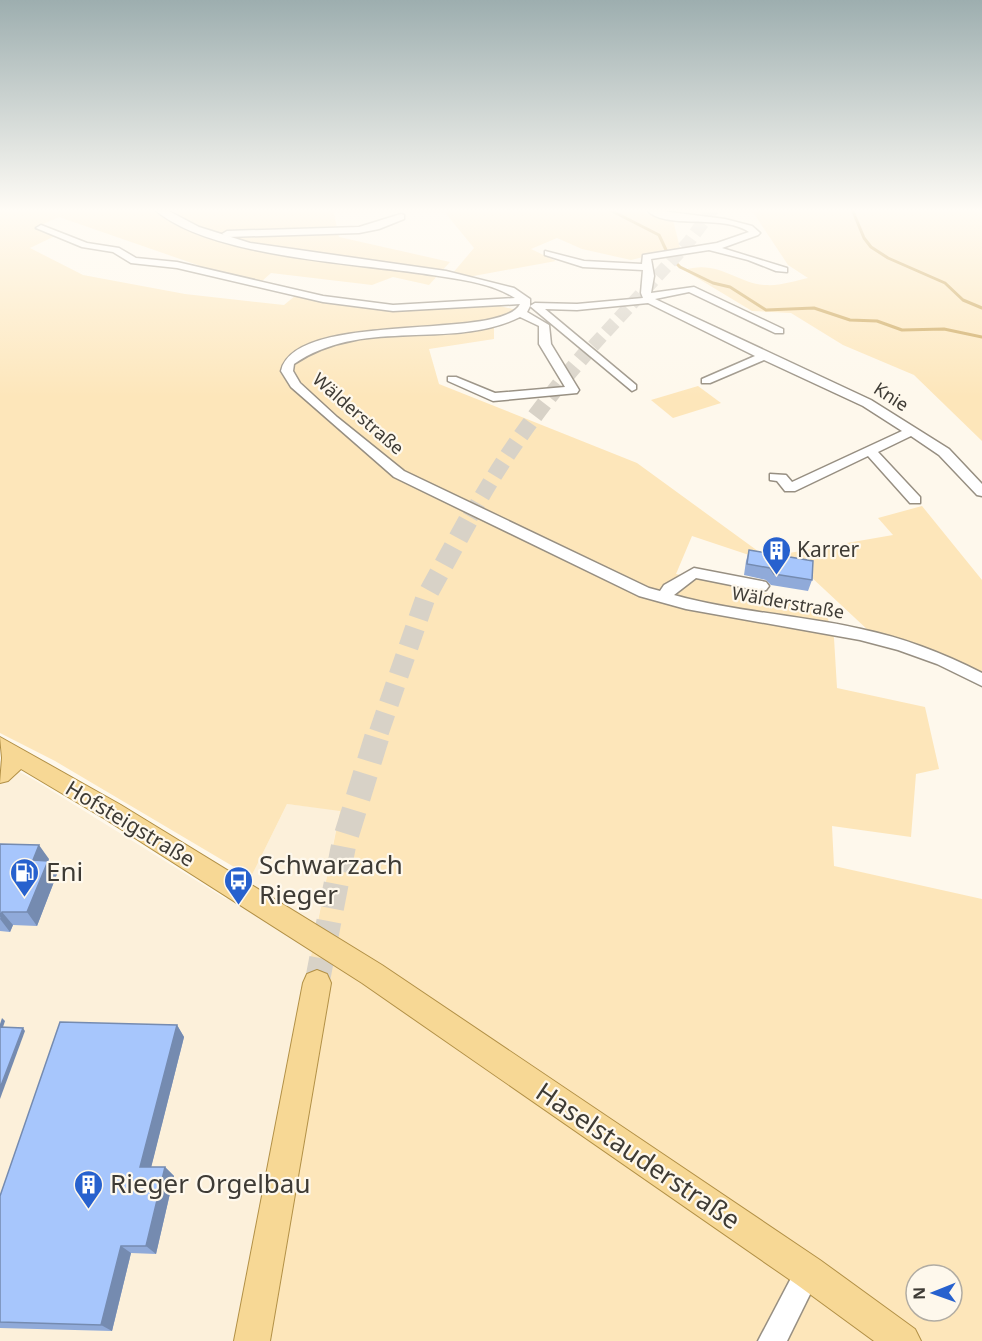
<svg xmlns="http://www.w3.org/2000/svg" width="982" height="1341" font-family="'Noto Sans',sans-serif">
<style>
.built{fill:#fcf0da}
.green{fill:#fde6ba;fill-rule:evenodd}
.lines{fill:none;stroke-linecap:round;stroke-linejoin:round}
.stream{stroke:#cca65a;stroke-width:3}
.major-tunnel-far3{stroke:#d8d2c7;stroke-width:13;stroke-dasharray:13 6;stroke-linecap:butt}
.major-tunnel-far2{stroke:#d8d2c7;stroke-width:16;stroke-dasharray:16 8;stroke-linecap:butt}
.major-tunnel-far1{stroke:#d8d2c7;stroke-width:20;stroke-dasharray:20 10;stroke-linecap:butt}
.major-tunnel{stroke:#d8d2c7;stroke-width:25;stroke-dasharray:25 13;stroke-linecap:butt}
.minor-casing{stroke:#978f82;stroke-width:3}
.major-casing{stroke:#b29046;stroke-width:2}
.minor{fill:#fff;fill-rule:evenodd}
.major{fill:#f7d895;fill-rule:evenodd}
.wall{fill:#90aad9}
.shaded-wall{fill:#758bb0}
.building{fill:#a7c6fc;stroke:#758bb0;stroke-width:1.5}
.labels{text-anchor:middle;stroke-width:4.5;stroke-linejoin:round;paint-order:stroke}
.far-street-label{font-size:18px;fill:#3e3b35;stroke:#fef8ec}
.poi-label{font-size:21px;fill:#3e3b35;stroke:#fef8ec;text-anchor:start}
.street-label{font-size:21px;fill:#3e3b35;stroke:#fef8ec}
.near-poi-label{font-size:26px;fill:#3e3b35;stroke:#fef8ec;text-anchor:start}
.near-street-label{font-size:26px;fill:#3e3b35;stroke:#fef8ec}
</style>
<rect width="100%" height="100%" fill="#fef8ec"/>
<polygon class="built" points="0,761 36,781 226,899 251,877 287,804 340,810 234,1341 0,1341"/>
<g class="green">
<path d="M0 209H333L339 237 450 262 429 285 393 277 372 285 271 273 261 282 209 269 59 217 41 225 55 236 30 248 83 275 185 294 284 305 295 296C328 301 362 309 396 309 435 308 478 297 515 310L494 322V339L429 349 439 384 637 463 766 557 893 535 878 518 922 506 982 580V676L930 649 870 632 809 575 692 536 676 574 824 606 834 638 837 688 925 707 939 769 916 774 911 837 832 826 834 866 982 899V1341H234L340 811 287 804 251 877 55 761 0 733ZM916 1275H952V1311H916Z"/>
<polygon points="442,209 643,209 646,214 673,220 680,248 631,260 582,249 557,238 531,249 556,261 468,277 452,274 474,248"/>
<path d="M751 209H982V441L914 375 843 345 791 313 752 311 684 270C719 259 737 284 766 285 779 286 795 281 808 278L788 265Z"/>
<polygon points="698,386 721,403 673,418 651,400"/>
</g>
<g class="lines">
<g class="stream">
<polyline points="608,209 659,235 667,252"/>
<polyline points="852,209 864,238 871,247 888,258 945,283 963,300 982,308"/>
<polyline points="669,256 680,267 713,283 730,287 766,310 814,308 850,320 877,321 902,330 944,329 982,337"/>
</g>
<polyline class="major-tunnel-far3" points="593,346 688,243 713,209"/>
<path class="major-tunnel-far2" d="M470 517C505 454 546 397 594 344"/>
<polyline class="major-tunnel-far1" points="379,732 425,599 471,515"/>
<polyline class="major-tunnel" points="317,983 344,843 379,730"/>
<defs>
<g id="minor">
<path d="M154 209H165L199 227 250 243 446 271 514 288 530 299V306L535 303 577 304 643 298 641 293 643 270 583 267 545 255V251L584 261 642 264 643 255 717 243 749 232C722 213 664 231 646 209L725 219 752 226 760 233 758 235 722 248 787 268V272L776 271 748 260 709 250 651 259 654 276 651 293 694 287 783 329V333H775L689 292 655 299 871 400 949 449 982 484V496L977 495 939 455 911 436 878 452 920 497V503H910L868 456 795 491H785L777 481 770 480V474L786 475 792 482 902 431 863 406 764 360 710 383H702V379L755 356 648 303 577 310 545 309 636 385V389L632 391 530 306 527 312 549 325 551 344 579 390 577 393 493 401 448 381V377H456L495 393 565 387 539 344V326L520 317C451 351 364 316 294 364L293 371 300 383 337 417 404 471 649 588 660 591 664 585 694 568 766 582 769 586 766 590 761 591 696 578 674 595C735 612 799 615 861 629 904 638 943 653 982 673V686L937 664 898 650 860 640 686 609 639 596 394 477 291 387 281 371C295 309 502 342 520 304L393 311 323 302 177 268 131 263 113 252 82 247 36 228 41 225 87 243 119 248 136 258 177 262 323 296 393 305 515 298C492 283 459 279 432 275 359 263 209 258 154 209Z"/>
<polygon points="401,214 404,215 404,219 379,229 359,233 227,237 222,234 227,231 359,227"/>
<polygon points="808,1259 817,1263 821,1272 787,1341 758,1341 799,1263"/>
</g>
<g id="major">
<polygon points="0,737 121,805 382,965 820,1260 915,1329 921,1341 874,1341 796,1284 362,983 105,819 21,769 8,781 0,783 2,758"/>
<polygon points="317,970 327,974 331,983 270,1341 234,1341 303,983 307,974"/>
</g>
</defs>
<use href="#minor" class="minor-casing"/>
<use href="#major" class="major-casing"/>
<use href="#minor" class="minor"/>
<use href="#major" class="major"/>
</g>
<g class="wall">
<polygon points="749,550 812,580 808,591 771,585 766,580 744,575 746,561"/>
<polygon points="0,844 49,859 48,861 57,874 37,926 13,925 10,932 0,931"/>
<polygon points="177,1025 184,1037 151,1167 165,1167 174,1176 156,1254 131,1253 112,1331 0,1328 0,1196"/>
</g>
<g class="shaded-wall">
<polygon points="39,845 49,859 48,861 57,874 37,926 27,912 33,860"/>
<polygon points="2,912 13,925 10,932 0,919"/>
<polygon points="2,1018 5,1021 2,1030 0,1029 0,1024"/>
<polygon points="177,1025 184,1037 149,1176 140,1167"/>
<polygon points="23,1028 25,1031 0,1099 0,1088"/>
<polygon points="165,1167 174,1176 156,1254 146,1246"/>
<polygon points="121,1246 131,1253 112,1331 101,1325"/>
</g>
<g class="building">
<polygon points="749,550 813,561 812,580 774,574 770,568 747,564"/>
<polygon points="0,844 39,845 33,860 48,861 27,912 2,912 0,917"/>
<polygon points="60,1022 177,1025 140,1167 165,1167 146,1246 121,1246 101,1325 0,1322 0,1196"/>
<polygon points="0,1027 23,1028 0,1088"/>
</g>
<linearGradient id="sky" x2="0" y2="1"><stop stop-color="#9daeaf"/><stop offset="0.53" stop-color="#fffcf6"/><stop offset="1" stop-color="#fffcf6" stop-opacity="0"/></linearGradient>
<rect width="982" height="397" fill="url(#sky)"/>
<defs>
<symbol id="building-pin" viewBox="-11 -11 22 30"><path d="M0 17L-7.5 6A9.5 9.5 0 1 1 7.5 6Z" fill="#2761ce" stroke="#fef8ec"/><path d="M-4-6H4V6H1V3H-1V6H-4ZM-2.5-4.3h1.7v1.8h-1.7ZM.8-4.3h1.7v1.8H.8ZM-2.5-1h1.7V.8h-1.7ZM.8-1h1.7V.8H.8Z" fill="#fff"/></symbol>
<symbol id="fuel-pin" viewBox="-11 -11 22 30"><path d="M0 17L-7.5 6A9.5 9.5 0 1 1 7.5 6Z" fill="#2761ce" stroke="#fef8ec"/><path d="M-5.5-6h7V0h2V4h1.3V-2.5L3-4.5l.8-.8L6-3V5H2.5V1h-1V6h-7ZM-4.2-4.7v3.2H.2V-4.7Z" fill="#fff"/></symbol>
<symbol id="bus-pin" viewBox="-11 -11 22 30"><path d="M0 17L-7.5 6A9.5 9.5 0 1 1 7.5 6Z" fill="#2761ce" stroke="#fef8ec"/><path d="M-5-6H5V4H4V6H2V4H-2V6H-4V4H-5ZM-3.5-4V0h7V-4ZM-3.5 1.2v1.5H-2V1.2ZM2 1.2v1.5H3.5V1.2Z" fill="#fff"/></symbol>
</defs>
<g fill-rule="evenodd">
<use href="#building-pin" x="760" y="534" width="33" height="45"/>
<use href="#fuel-pin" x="8" y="856" width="33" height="45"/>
<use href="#bus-pin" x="222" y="864" width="33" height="45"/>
<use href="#building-pin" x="72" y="1168" width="33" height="45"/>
</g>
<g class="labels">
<g class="far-street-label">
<text transform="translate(891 397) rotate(33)" y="6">Knie</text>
<text transform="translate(358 414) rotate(41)" y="6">Wälderstraße</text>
<text transform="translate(788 603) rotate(10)" y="6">Wälderstraße</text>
</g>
<g class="poi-label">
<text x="797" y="557">Karrer</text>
</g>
<g class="street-label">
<text transform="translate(130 824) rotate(31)" y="7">Hofsteigstraße</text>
</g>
<g class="near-poi-label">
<text x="259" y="874">Schwarzach<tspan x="259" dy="30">Rieger</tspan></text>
<text x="46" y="881">Eni</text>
<text x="110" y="1193">Rieger Orgelbau</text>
</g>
<g class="near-street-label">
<text transform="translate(638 1156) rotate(34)" y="9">Haselstauderstraße</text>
</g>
</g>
<g transform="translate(934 1293) rotate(269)"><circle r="28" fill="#fef8ec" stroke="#b1aca3" stroke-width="1.5"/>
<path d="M0-4.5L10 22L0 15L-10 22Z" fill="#2761ce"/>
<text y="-9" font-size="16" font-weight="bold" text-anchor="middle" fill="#3e3b35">N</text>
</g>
</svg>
